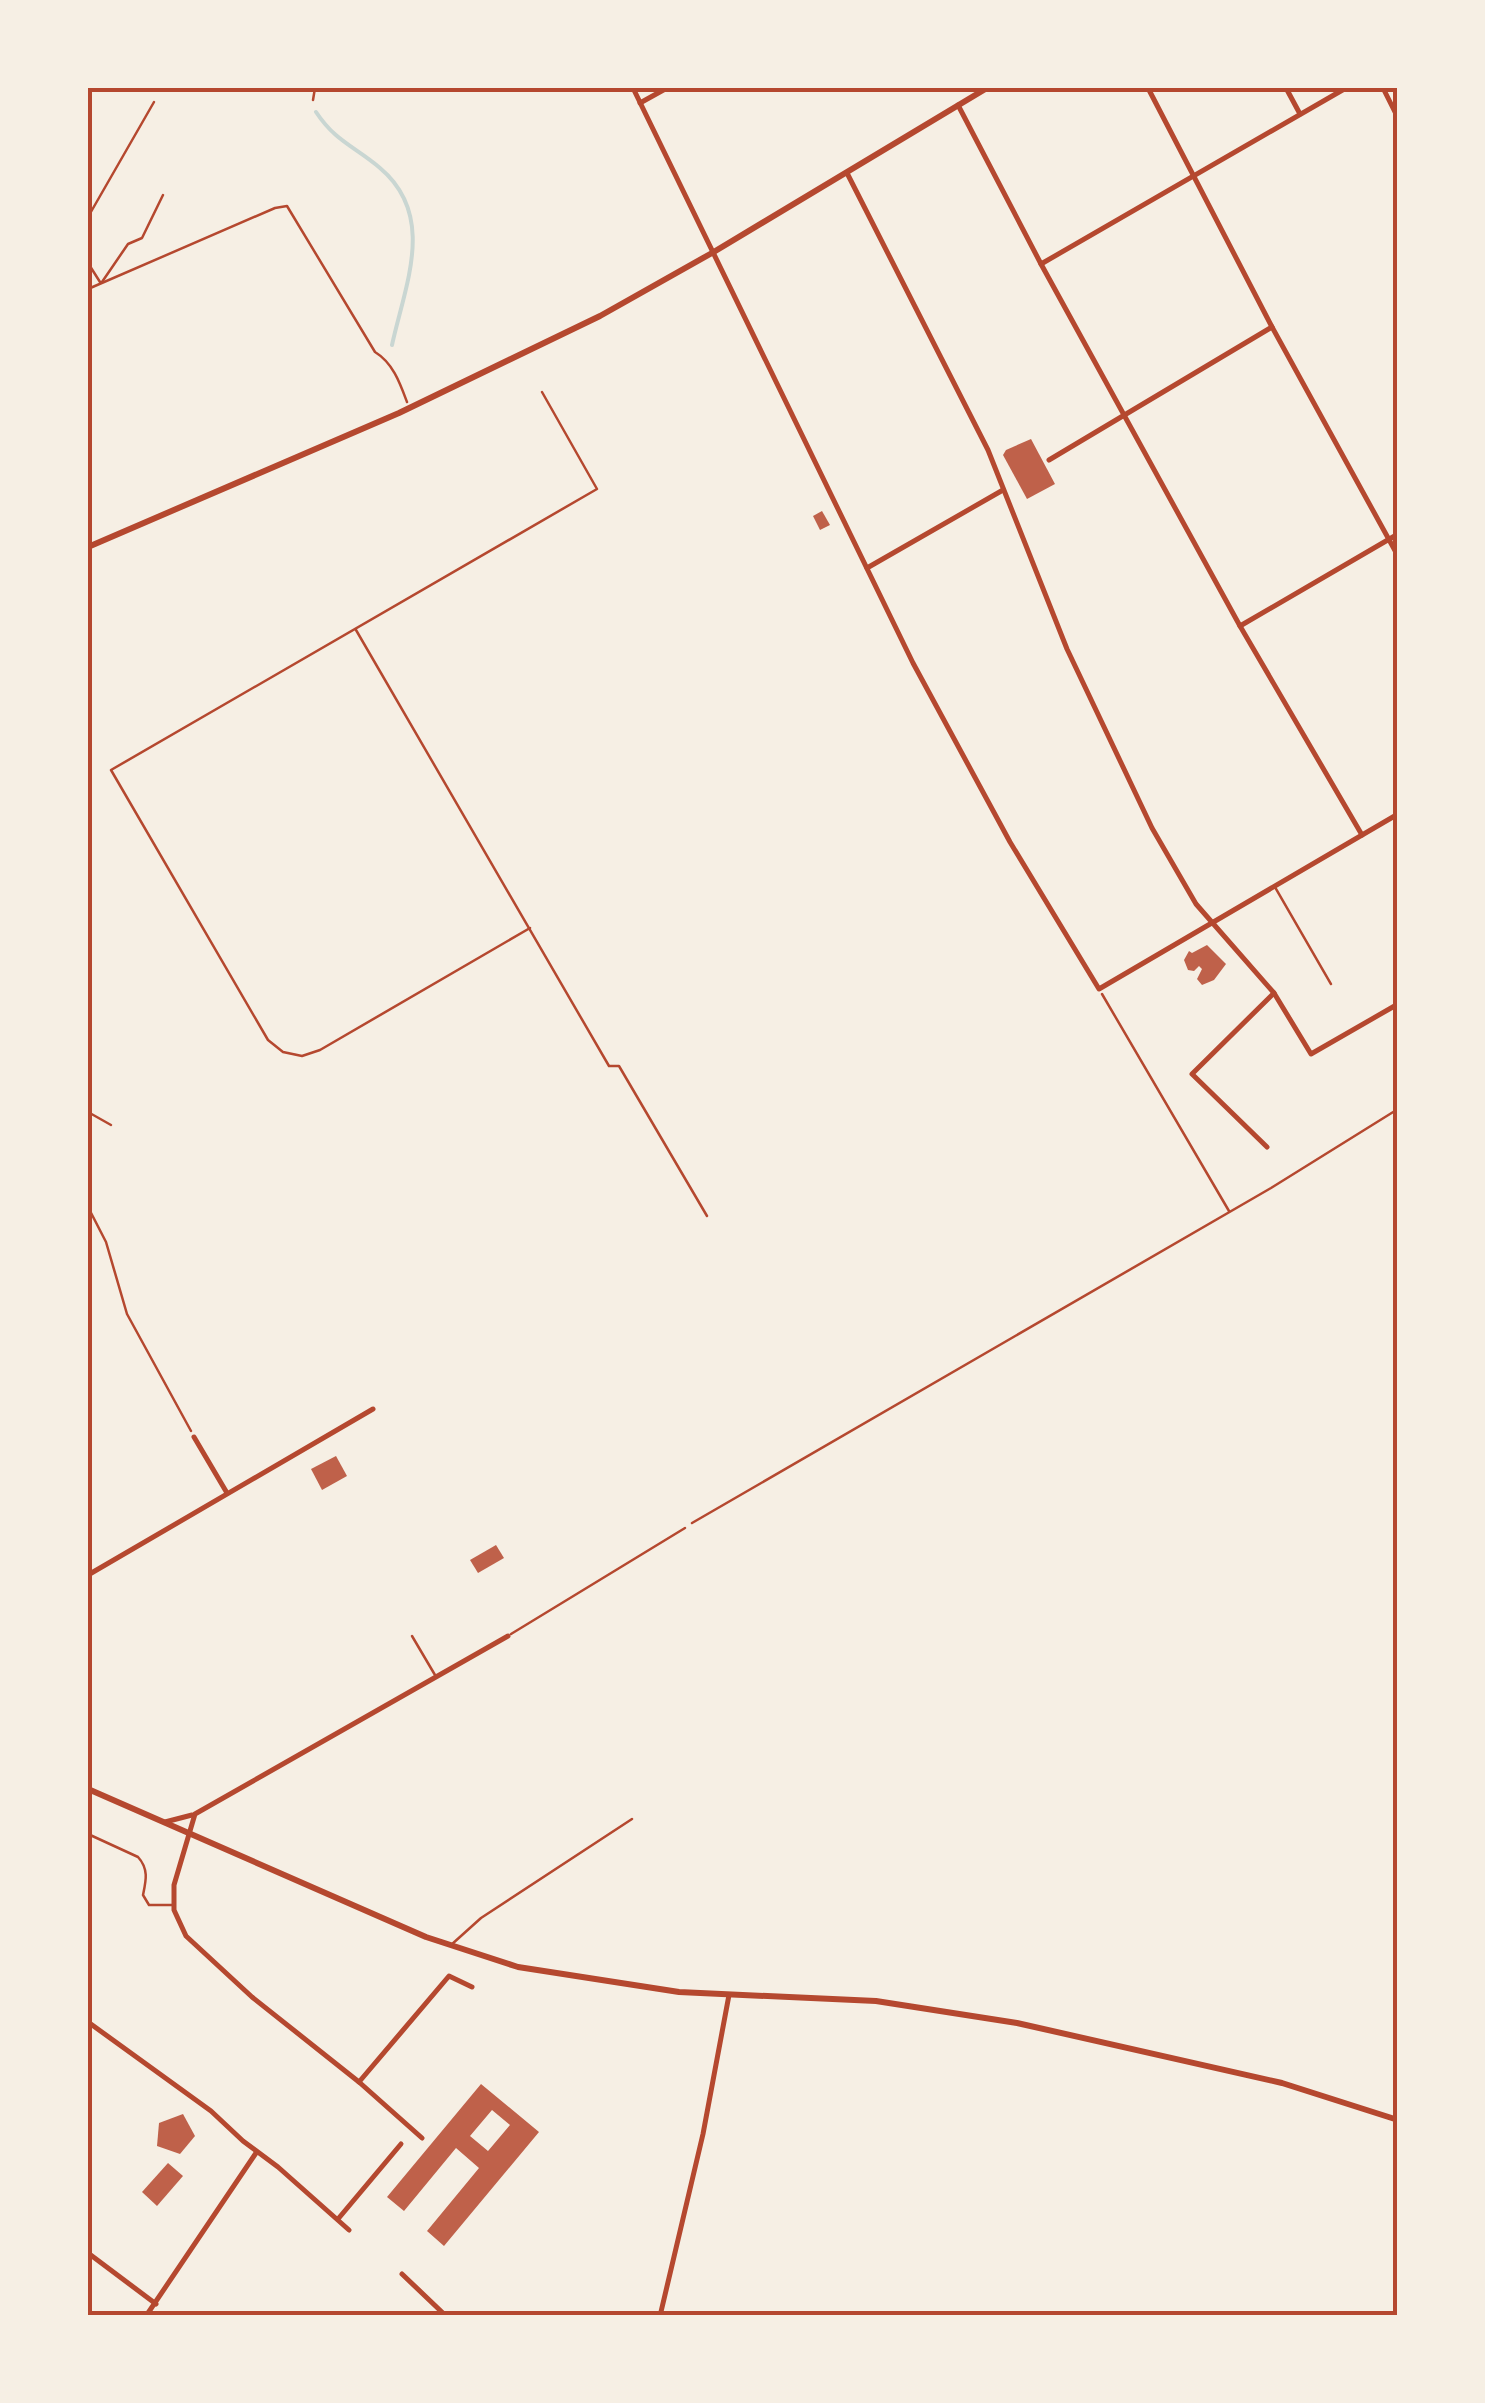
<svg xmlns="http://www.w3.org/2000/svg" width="1485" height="2403" font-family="'Nunito Sans',sans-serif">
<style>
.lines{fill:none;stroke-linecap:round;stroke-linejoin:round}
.stream{stroke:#c9d6d2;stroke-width:4}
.building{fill:#bf614a;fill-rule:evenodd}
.path{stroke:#b5482f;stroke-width:2.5}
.service{stroke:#b5482f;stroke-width:2.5}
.minor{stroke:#b5482f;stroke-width:5}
.tertiary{stroke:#b5482f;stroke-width:6}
.secondary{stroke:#b5482f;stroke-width:6}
.neatline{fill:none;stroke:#b5482f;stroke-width:4}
</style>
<rect width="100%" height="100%" fill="#f6efe4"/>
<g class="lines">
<path class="stream" d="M316 112C336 142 354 146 380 168 437 216 405 285 392 345"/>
</g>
<g class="building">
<polygon points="1031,439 1055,484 1027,499 1003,455 1006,450"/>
<polygon points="822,511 830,525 820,530 813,516"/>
<polygon points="1207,945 1226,964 1214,980 1202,985 1197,979 1202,969 1199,966 1194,971 1188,970 1184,960 1189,951 1192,953"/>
<polygon points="336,1456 347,1476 322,1490 311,1469"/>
<polygon points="496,1545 504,1558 478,1573 470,1560"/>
<path d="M481 2084 539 2132 444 2246 427 2231 479 2168 456 2148 404 2211 387 2197ZM492 2110 510 2125 488 2151 470 2136Z"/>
<polygon points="183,2114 195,2136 180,2154 157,2146 159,2123"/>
<polygon points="168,2163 183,2176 157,2206 142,2192"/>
</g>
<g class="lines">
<g class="path">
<polyline points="313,100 315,88"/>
<polyline points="88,217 154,102"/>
<polyline points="88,263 100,282"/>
<polyline points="102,282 128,244 142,238 163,195"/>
<path d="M88 289 275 208 287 206 375 352C393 363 400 383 407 402"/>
<polyline points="356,630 609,1066 619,1066 707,1216"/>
<polyline points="530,928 320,1050 302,1056 283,1052 268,1040 111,770 597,489 542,392"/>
<polyline points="1102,994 1229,1211"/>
<polyline points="88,1207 106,1242 127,1314 191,1431"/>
<polyline points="692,1523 1271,1188 1398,1109"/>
</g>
<g class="service">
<polyline points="1275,887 1331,984"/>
<polyline points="88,1112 111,1125"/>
<polyline points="511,1634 685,1528"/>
<polyline points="412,1636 435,1675"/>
<path d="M88 1834 138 1857C149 1869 146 1881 143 1895L149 1905H173"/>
<polyline points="451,1945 481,1918 632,1819"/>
</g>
<g class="minor">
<polyline points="633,88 913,663 1010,842 1099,989 1398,814"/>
<polyline points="1148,88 1272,327 1398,556"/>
<polyline points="1286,88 1300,114"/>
<polyline points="1383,88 1398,118"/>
<polyline points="640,103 667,88"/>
<polyline points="958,105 1041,264 1240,626 1362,835"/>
<polyline points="847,173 988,450 1067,649 1152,828 1196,904 1274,993 1311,1054 1398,1004"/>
<polyline points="1041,264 1346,88"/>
<polyline points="1049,460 1272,327"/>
<polyline points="867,568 1003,490"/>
<polyline points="1240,626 1398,534"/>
<polyline points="1267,1147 1192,1074 1274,993"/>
<polyline points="194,1437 227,1493"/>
<polyline points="88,1575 373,1409"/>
<polyline points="165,1822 192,1815"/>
<polyline points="88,2022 211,2111 243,2141 278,2167 349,2230"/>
<polyline points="359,2082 449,1976 472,1987"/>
<polyline points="422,2138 359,2082 252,1997 186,1936 174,1910 174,1885 195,1814 508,1636"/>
<polyline points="338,2219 401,2144"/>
<polyline points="88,2253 156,2304"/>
<polyline points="402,2274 446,2316"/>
<polyline points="146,2316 256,2153"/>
<polyline points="660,2316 703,2134 729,1995"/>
</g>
<polyline class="tertiary" points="88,547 399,413 600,316 712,253 987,88"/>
<polyline class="secondary" points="88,1789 426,1937 518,1967 679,1992 876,2001 1017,2023 1282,2083 1398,2120"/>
</g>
<rect width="1485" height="2403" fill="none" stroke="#f6efe4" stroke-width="180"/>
<rect x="90" y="90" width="1305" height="2223" class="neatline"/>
</svg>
